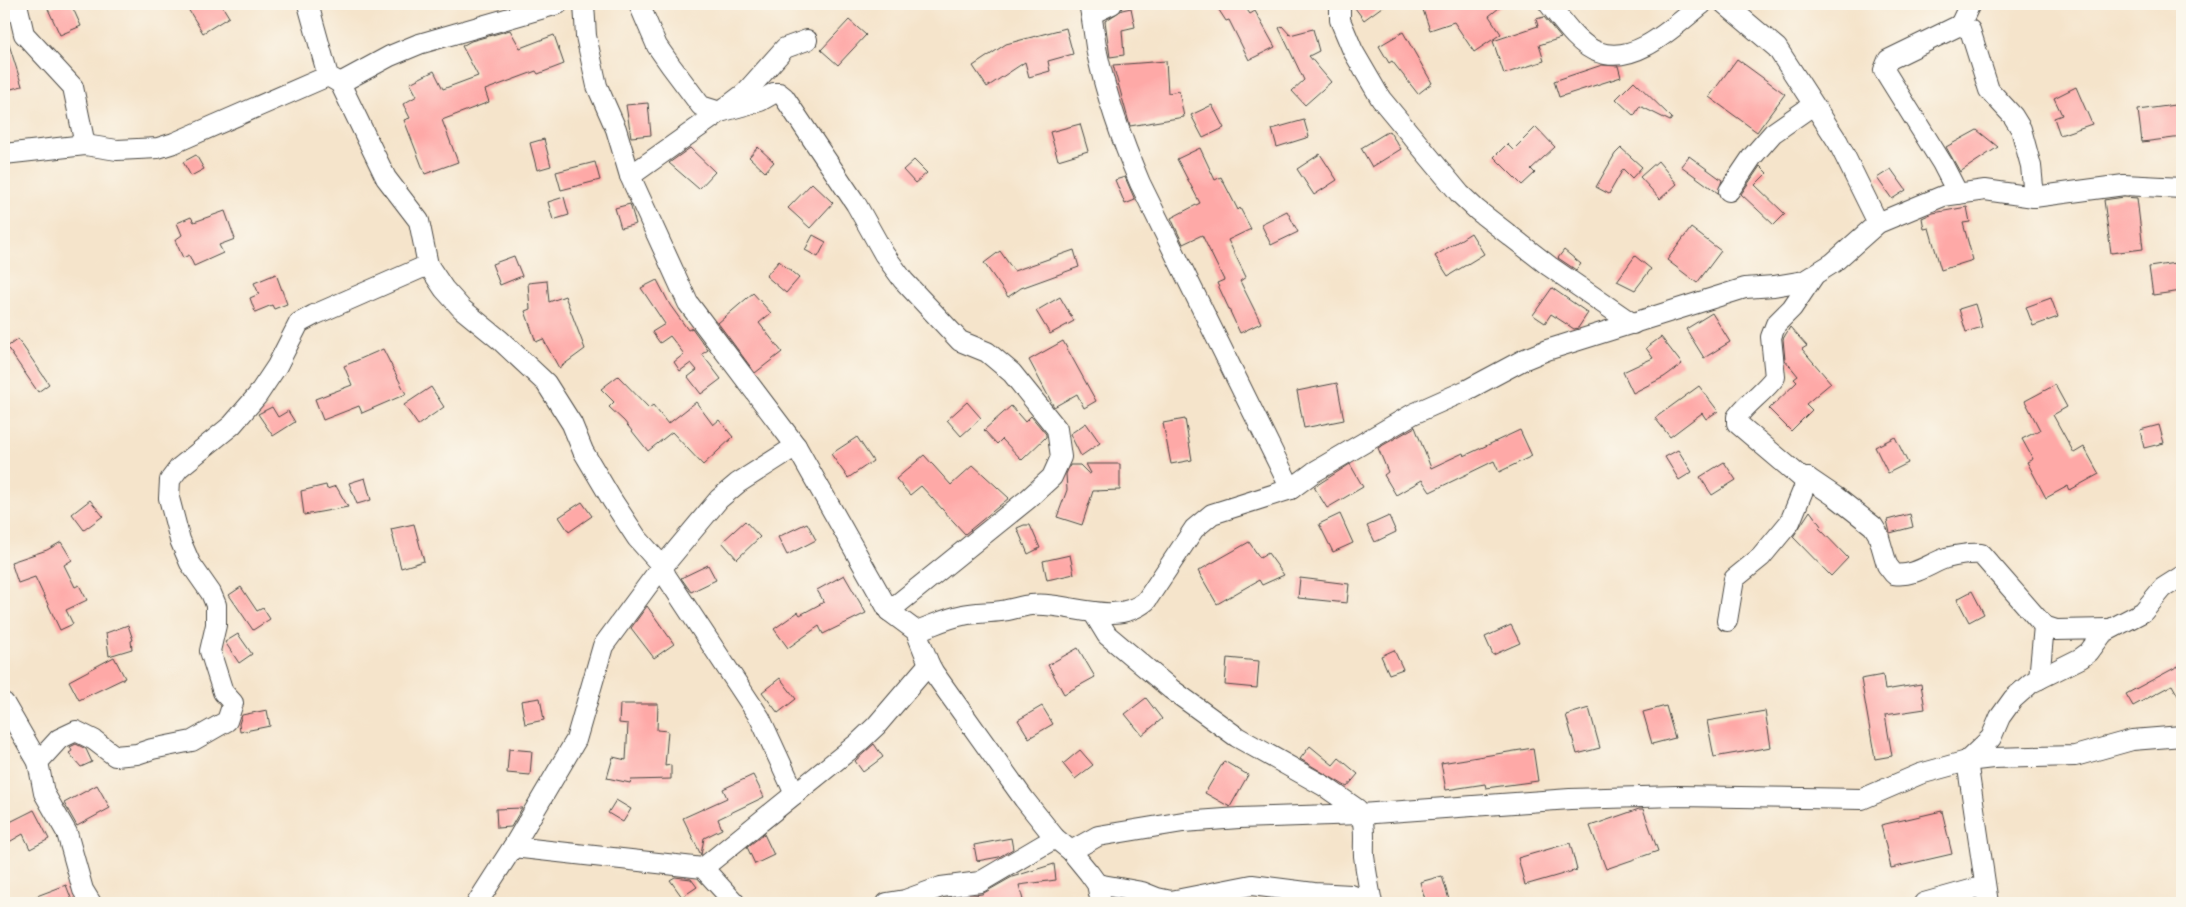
<svg xmlns="http://www.w3.org/2000/svg" width="2186" height="907" font-family="'Patrick Hand',sans-serif">
<style>
.building{fill:#fea9a7}
.lines{fill:none;stroke-linecap:round;stroke-linejoin:round}
.minor-casing{stroke:#494743;stroke-width:22}
.minor{stroke:#fff;stroke-width:20}
</style>
<rect width="100%" height="100%" fill="#fbf7ec"/>
<filter id="ink" filterUnits="userSpaceOnUse"><feTurbulence type="fractalNoise" baseFrequency=".02" numOctaves="2"/><feDisplacementMap in="SourceGraphic" scale="10" xChannelSelector="R" yChannelSelector="G"/><feConvolveMatrix kernelMatrix="1 2 1 2 8 2 1 2 1" color-interpolation-filters="sRGB"/></filter>
<filter id="wash" filterUnits="userSpaceOnUse"><feTurbulence type="fractalNoise" baseFrequency=".0096" numOctaves="4" result="noise"/><feDisplacementMap in="SourceGraphic" scale="20" xChannelSelector="R" yChannelSelector="G"/><feGaussianBlur stdDeviation="1.12" result="paint"/><feColorMatrix in="noise" values="0 0 0 0 0 0 0 0 0 0 0 0 0 0 0 0 0 1.4 0 .05"/><feComposite in="paint" operator="in"/></filter>
<g filter="url(#wash)">
<rect width="100%" height="100%" fill="#f5e4cb"/>
<g id="blocks">
<g class="building">
<polygon points="61,4 71,4 81,26 60,35 48,9"/>
<polygon points="197,4 221,4 229,17 203,33 188,9"/>
<polygon points="1215,4 1243,4 1250,14 1255,11 1275,47 1249,60 1229,20 1226,21"/>
<polygon points="1352,4 1386,4 1364,20"/>
<polygon points="1421,4 1504,4 1489,16 1501,34 1474,52 1454,22 1430,30"/>
<polygon points="1131,8 1135,27 1122,30 1124,55 1110,57 1105,21 1122,10"/>
<polygon points="1544,17 1561,38 1539,45 1544,61 1504,74 1493,41 1538,26 1536,19"/>
<polygon points="849,20 866,35 838,65 821,50"/>
<polygon points="1282,26 1290,35 1313,29 1319,51 1309,56 1331,82 1305,105 1292,91 1304,80 1279,28"/>
<polygon points="1066,28 1073,54 1048,61 1050,71 1029,77 1025,62 987,87 973,66 1006,44"/>
<polygon points="510,30 520,48 554,35 564,64 538,74 536,71 485,90 489,102 442,120 458,162 425,174 404,120 410,118 403,104 417,96 410,83 434,71 443,89 478,76 462,46 471,41"/>
<polygon points="1403,32 1432,83 1418,94 1392,61 1389,63 1379,46"/>
<polygon points="4,38 7,38 22,86 4,91"/>
<polygon points="1737,59 1785,94 1757,132 1709,97"/>
<polygon points="1166,61 1168,93 1179,91 1184,117 1130,126 1113,65"/>
<polygon points="1602,65 1618,66 1621,77 1559,97 1554,81"/>
<polygon points="1634,81 1672,118 1670,121 1640,106 1634,116 1616,99"/>
<polygon points="2076,87 2092,124 2060,135 2054,118 2062,115 2054,98"/>
<polygon points="648,103 651,135 631,137 626,105"/>
<polygon points="2182,104 2182,137 2142,142 2138,110"/>
<polygon points="1212,105 1224,128 1203,138 1191,115"/>
<polygon points="1304,120 1309,137 1277,147 1272,129"/>
<polygon points="1080,124 1088,151 1058,160 1050,132"/>
<polygon points="1536,127 1555,147 1531,169 1535,173 1522,185 1494,157 1507,144 1513,150"/>
<polygon points="1977,130 1998,147 1960,172 1946,147"/>
<polygon points="1389,131 1401,149 1372,167 1361,148"/>
<polygon points="544,139 551,166 537,170 530,143"/>
<polygon points="758,147 774,162 765,172 749,157"/>
<polygon points="690,148 715,172 699,189 669,163"/>
<polygon points="1200,148 1215,180 1221,177 1238,210 1240,208 1251,229 1228,240 1246,277 1240,281 1261,323 1240,333 1217,283 1224,280 1202,235 1183,244 1171,218 1200,203 1177,159"/>
<polygon points="1621,148 1642,167 1632,178 1623,169 1609,194 1596,187 1615,154"/>
<polygon points="1320,154 1337,180 1314,195 1297,169"/>
<polygon points="196,155 204,169 191,176 183,162"/>
<polygon points="1689,156 1722,180 1718,193 1681,166"/>
<polygon points="914,160 927,173 915,183 903,170"/>
<polygon points="1658,161 1677,184 1660,199 1640,177"/>
<polygon points="595,162 600,180 561,190 556,172"/>
<polygon points="1760,166 1767,173 1755,185 1785,214 1774,225 1741,194"/>
<polygon points="1891,169 1906,190 1892,199 1877,178"/>
<polygon points="1125,177 1135,200 1125,204 1115,180"/>
<polygon points="812,183 833,203 810,228 788,208"/>
<polygon points="564,197 569,215 553,220 548,202"/>
<polygon points="2124,197 2137,198 2143,249 2111,253 2104,200"/>
<polygon points="630,204 636,224 621,228 615,208"/>
<polygon points="1967,207 1970,222 1963,223 1973,260 1941,270 1929,228 1924,229 1922,218 1933,213"/>
<polygon points="225,211 235,239 219,245 223,253 194,266 189,255 183,258 175,240 182,235 177,223 191,217 194,222"/>
<polygon points="1287,211 1298,232 1271,245 1261,224"/>
<polygon points="1691,228 1721,251 1697,283 1667,260"/>
<polygon points="1471,233 1484,254 1448,276 1435,256"/>
<polygon points="813,235 826,242 818,257 805,250"/>
<polygon points="1074,250 1079,267 1021,288 1008,297 984,263 1000,251 1014,271"/>
<polygon points="1564,250 1581,264 1576,270 1558,258"/>
<polygon points="514,256 522,276 500,285 492,264"/>
<polygon points="1635,256 1651,269 1635,290 1617,281"/>
<polygon points="779,261 799,278 786,293 766,276"/>
<polygon points="2182,262 2182,291 2153,295 2149,267"/>
<polygon points="276,274 287,304 274,309 272,305 255,312 250,298 259,294 254,283"/>
<polygon points="657,280 670,305 688,330 692,328 708,350 702,354 721,379 701,394 688,377 697,370 691,363 680,371 674,362 684,354 670,336 660,343 652,332 665,324 641,288"/>
<polygon points="547,281 549,302 565,296 585,349 559,368 543,339 536,342 525,311 530,309 528,283"/>
<polygon points="1552,288 1588,313 1578,328 1574,329 1551,314 1545,323 1533,315"/>
<polygon points="753,293 771,313 759,323 782,352 755,373 718,323"/>
<polygon points="1060,297 1074,321 1050,334 1036,311"/>
<polygon points="2051,298 2058,317 2033,326 2026,307"/>
<polygon points="1975,304 1982,327 1966,332 1959,309"/>
<polygon points="1712,313 1730,342 1704,358 1686,329"/>
<polygon points="1790,327 1807,346 1802,349 1831,383 1806,404 1812,410 1791,431 1769,409 1797,382 1794,379 1798,376 1785,360 1783,339"/>
<polygon points="1661,337 1682,364 1664,377 1633,393 1623,372 1653,358 1646,348"/>
<polygon points="18,339 49,384 38,392 7,347"/>
<polygon points="1063,341 1096,401 1084,408 1077,394 1054,407 1029,360"/>
<polygon points="383,349 406,394 362,413 359,406 323,420 315,399 352,385 344,366"/>
<polygon points="618,376 649,408 653,405 668,424 696,402 713,425 719,420 733,437 703,465 672,432 648,451 624,421 609,407 614,402 601,389"/>
<polygon points="1337,383 1344,420 1304,428 1297,391"/>
<polygon points="2055,385 2067,407 2053,415 2074,453 2084,447 2099,474 2070,490 2068,486 2046,498 2027,462 2033,459 2022,439 2040,430 2025,401"/>
<polygon points="1699,386 1718,411 1706,419 1702,413 1670,437 1655,418"/>
<polygon points="431,387 444,407 418,425 404,405"/>
<polygon points="967,402 981,418 961,436 947,420"/>
<polygon points="1011,406 1025,422 1031,416 1046,434 1046,437 1022,460 1002,439 997,444 984,430"/>
<polygon points="272,407 278,417 288,411 295,422 273,436 258,414"/>
<polygon points="1185,419 1192,460 1171,464 1163,423"/>
<polygon points="1086,423 1100,443 1081,456 1070,434"/>
<polygon points="2159,425 2164,443 2144,448 2140,430"/>
<polygon points="1415,427 1431,468 1463,453 1464,456 1520,430 1532,456 1499,472 1494,461 1430,492 1422,480 1396,495 1384,475 1388,472 1378,448"/>
<polygon points="857,437 873,461 848,478 831,454"/>
<polygon points="1895,437 1908,463 1888,473 1875,447"/>
<polygon points="1678,450 1692,472 1679,480 1665,457"/>
<polygon points="924,455 951,485 973,465 1009,498 965,534 921,486 910,495 896,479"/>
<polygon points="1724,462 1736,480 1712,495 1700,477"/>
<polygon points="1086,464 1120,464 1120,490 1093,491 1082,525 1057,517 1067,490 1066,474 1070,465 1080,465 1089,474 1091,473"/>
<polygon points="1350,464 1363,487 1327,508 1314,487"/>
<polygon points="365,478 371,500 357,504 349,483"/>
<polygon points="326,485 327,489 336,486 348,507 304,515 301,491"/>
<polygon points="90,500 103,516 84,530 72,514"/>
<polygon points="582,502 592,516 569,532 559,517"/>
<polygon points="1810,511 1821,526 1819,528 1848,558 1831,576 1793,537"/>
<polygon points="1340,514 1353,543 1333,552 1319,524"/>
<polygon points="1910,514 1913,527 1890,533 1887,520"/>
<polygon points="1389,516 1396,532 1375,542 1367,526"/>
<polygon points="745,521 760,537 737,559 722,542"/>
<polygon points="807,523 816,540 787,555 778,537"/>
<polygon points="414,524 424,561 401,568 391,529"/>
<polygon points="1024,525 1030,525 1040,548 1028,554 1017,528"/>
<polygon points="61,542 72,560 64,565 75,587 79,585 87,600 66,610 73,624 60,630 35,577 18,583 11,562 47,550"/>
<polygon points="1249,542 1260,558 1268,553 1284,575 1262,585 1259,580 1217,604 1198,571"/>
<polygon points="1070,555 1074,574 1047,580 1043,561"/>
<polygon points="708,565 716,580 691,592 681,578"/>
<polygon points="844,575 866,613 823,634 819,626 788,648 774,629 798,612 800,615 824,602 817,590"/>
<polygon points="1300,578 1349,584 1347,603 1298,598"/>
<polygon points="241,587 257,611 263,608 270,619 253,630 229,595"/>
<polygon points="1972,591 1984,614 1969,622 1957,599"/>
<polygon points="647,606 674,644 654,658 631,628"/>
<polygon points="128,625 133,640 131,641 132,649 109,656 106,633"/>
<polygon points="1511,625 1520,643 1493,655 1485,637"/>
<polygon points="238,634 252,654 239,663 225,642"/>
<polygon points="1078,648 1095,677 1064,694 1048,665"/>
<polygon points="1394,650 1403,669 1389,674 1381,656"/>
<polygon points="114,657 125,678 79,700 69,681"/>
<polygon points="1227,658 1259,661 1257,688 1225,685"/>
<polygon points="2182,664 2182,703 2172,685 2133,706 2126,694"/>
<polygon points="1883,675 1885,690 1921,684 1925,709 1885,715 1892,756 1875,759 1861,679"/>
<polygon points="780,678 796,699 778,713 762,692"/>
<polygon points="540,698 544,720 525,724 521,701"/>
<polygon points="1146,698 1162,719 1142,735 1125,714"/>
<polygon points="620,704 658,704 657,730 668,731 665,766 671,765 671,779 631,780 630,783 607,778 613,757 626,760 628,724 619,723"/>
<polygon points="1042,706 1053,724 1029,738 1018,720"/>
<polygon points="1666,706 1675,738 1652,744 1643,712"/>
<polygon points="1589,708 1600,748 1577,754 1566,715"/>
<polygon points="267,710 270,726 240,732 239,724 242,715"/>
<polygon points="1765,711 1771,747 1714,757 1707,721"/>
<polygon points="76,744 86,749 92,762 81,767 69,753 72,751 70,747"/>
<polygon points="874,744 883,757 863,772 855,761"/>
<polygon points="1310,746 1333,765 1339,758 1358,774 1347,787 1300,759"/>
<polygon points="1533,748 1538,781 1486,788 1485,784 1446,790 1441,763"/>
<polygon points="509,749 532,751 530,775 507,773"/>
<polygon points="1080,750 1093,765 1075,779 1063,764"/>
<polygon points="1224,761 1248,775 1230,807 1205,793"/>
<polygon points="753,775 764,797 718,819 722,829 704,838 701,855 683,818 727,798 723,789"/>
<polygon points="97,785 110,808 77,826 64,803"/>
<polygon points="616,800 631,809 623,822 608,813"/>
<polygon points="522,808 511,827 497,828 496,809"/>
<polygon points="1639,809 1643,809 1658,851 1606,869 1590,826"/>
<polygon points="34,810 49,839 30,849 23,834 4,845 4,825"/>
<polygon points="1942,811 1952,854 1891,868 1881,825"/>
<polygon points="764,834 774,855 755,864 747,847"/>
<polygon points="1011,838 1013,849 999,857 977,861 974,845"/>
<polygon points="1570,843 1577,870 1525,885 1518,858"/>
<polygon points="1054,864 1056,880 1019,885 1023,900 1013,903 937,903 936,901 944,899 982,894 1012,877"/>
<polygon points="1442,876 1450,903 1426,903 1420,882"/>
<polygon points="675,877 691,879 697,887 682,897 670,880"/>
<polygon points="66,885 73,903 21,903 21,902"/>
</g>
</g>
</g>
<g filter="url(#ink)">
<use href="#blocks" fill-opacity="0" stroke="#494743" stroke-width="1"/>
<g class="lines">
<defs>
<g id="minor">
<polyline points="17,4 24,34 73,87 85,145"/>
<polyline points="308,4 328,76 340,83 386,178 419,221 428,265 444,289 462,309 500,340 546,383 572,424 583,451 612,500 637,538 662,566 666,576 760,718 795,794"/>
<polyline points="584,4 586,36 597,86 616,129 630,176 688,303 796,446 889,611 916,631 929,664 934,673 1024,799 1055,838 1071,851 1089,873 1097,884 1101,903"/>
<polyline points="639,4 657,46 671,66 701,106 720,112 745,93 785,48 807,40"/>
<path d="M1089 4C1093 20 1094 36 1097 53 1107 98 1122 141 1140 183L1291 489"/>
<polyline points="1340,4 1340,20 1353,51 1381,99 1460,194 1477,210 1549,266 1633,324"/>
<path d="M1549 4C1561 19 1579 46 1598 52 1636 66 1675 25 1702 4"/>
<polyline points="1725,4 1777,48 1838,142 1878,223"/>
<polyline points="1970,4 1960,25 1970,30 1989,90 2013,116 2021,129 2031,166 2034,197"/>
<polyline points="1091,14 1112,4"/>
<polyline points="340,83 390,56 419,44 558,4"/>
<polyline points="4,154 85,145 117,150 158,148 174,143 328,76"/>
<polyline points="630,176 720,112 760,101 774,93 779,93 784,97 856,204 884,254 903,280 960,341 987,352 1012,373 1057,429 1061,457 1052,477 1028,499 889,611"/>
<polyline points="1729,191 1752,157 1773,133 1813,105"/>
<polyline points="1958,194 1942,163 1884,70 1888,60 1960,25"/>
<path d="M1813 277 1792 308 1776 324 1771 337 1775 377C1764 392 1748 402 1737 417V423L1803 479 1808 478 1836 497 1873 526 1878 534 1887 565 1894 574C1914 577 1929 564 1946 558 1958 555 1969 553 1981 554L2044 626 2056 630 2109 629"/>
<path d="M1093 612 1107 635 1171 689 1237 737 1324 786 1357 809C1367 821 1363 841 1364 856 1366 872 1369 888 1372 903"/>
<polyline points="1727,621 1734,579 1761,557 1790,522 1808,478"/>
<path d="M916 631C931 626 947 618 963 615 975 612 989 613 1001 611 1011 610 1021 606 1031 605 1068 601 1113 628 1146 601L1194 529 1212 514 1291 489 1314 472 1413 414 1467 390 1525 359 1547 350 1745 288 1774 286 1804 281 1833 263 1878 223 1943 196 1985 190 2034 197 2124 185 2182 188"/>
<polyline points="2039,679 2044,626"/>
<polyline points="4,703 38,762 44,793 67,833 83,890 91,903"/>
<polyline points="38,762 59,739 76,731 94,740 115,756 137,754 152,749 192,741 227,721 233,703 223,692 210,651 216,625 216,605 211,593 190,563 180,540 169,498 170,480 179,468 232,425 257,396 277,366 299,323 314,315 428,265"/>
<polyline points="513,847 703,868 735,903"/>
<polyline points="1071,851 1098,836 1183,822 1239,818 1361,814 1570,799 1677,796 1862,799 1920,774 1967,761 1993,758 2075,756 2132,740 2182,736"/>
<polyline points="703,868 858,743 876,726 929,664"/>
<polyline points="1097,884 1142,892 1157,898 1171,901 1252,885 1314,893 1351,895 1371,903"/>
<polyline points="477,903 513,847 576,740 603,646 654,577 719,499 738,483 796,446"/>
<polyline points="887,903 905,900 941,887 980,882 1055,838"/>
<polyline points="1924,903 1985,886"/>
<polyline points="1988,903 1967,761 1991,738 2000,717 2013,699 2031,683 2081,658 2089,652 2103,633 2143,612 2163,588 2182,576"/>
</g>
</defs>
<use href="#minor" class="minor-casing"/>
<use href="#minor" class="minor"/>
</g>
</g>
<rect width="2186" height="907" fill="none" stroke="#fbf7ec" stroke-width="20"/>
</svg>
